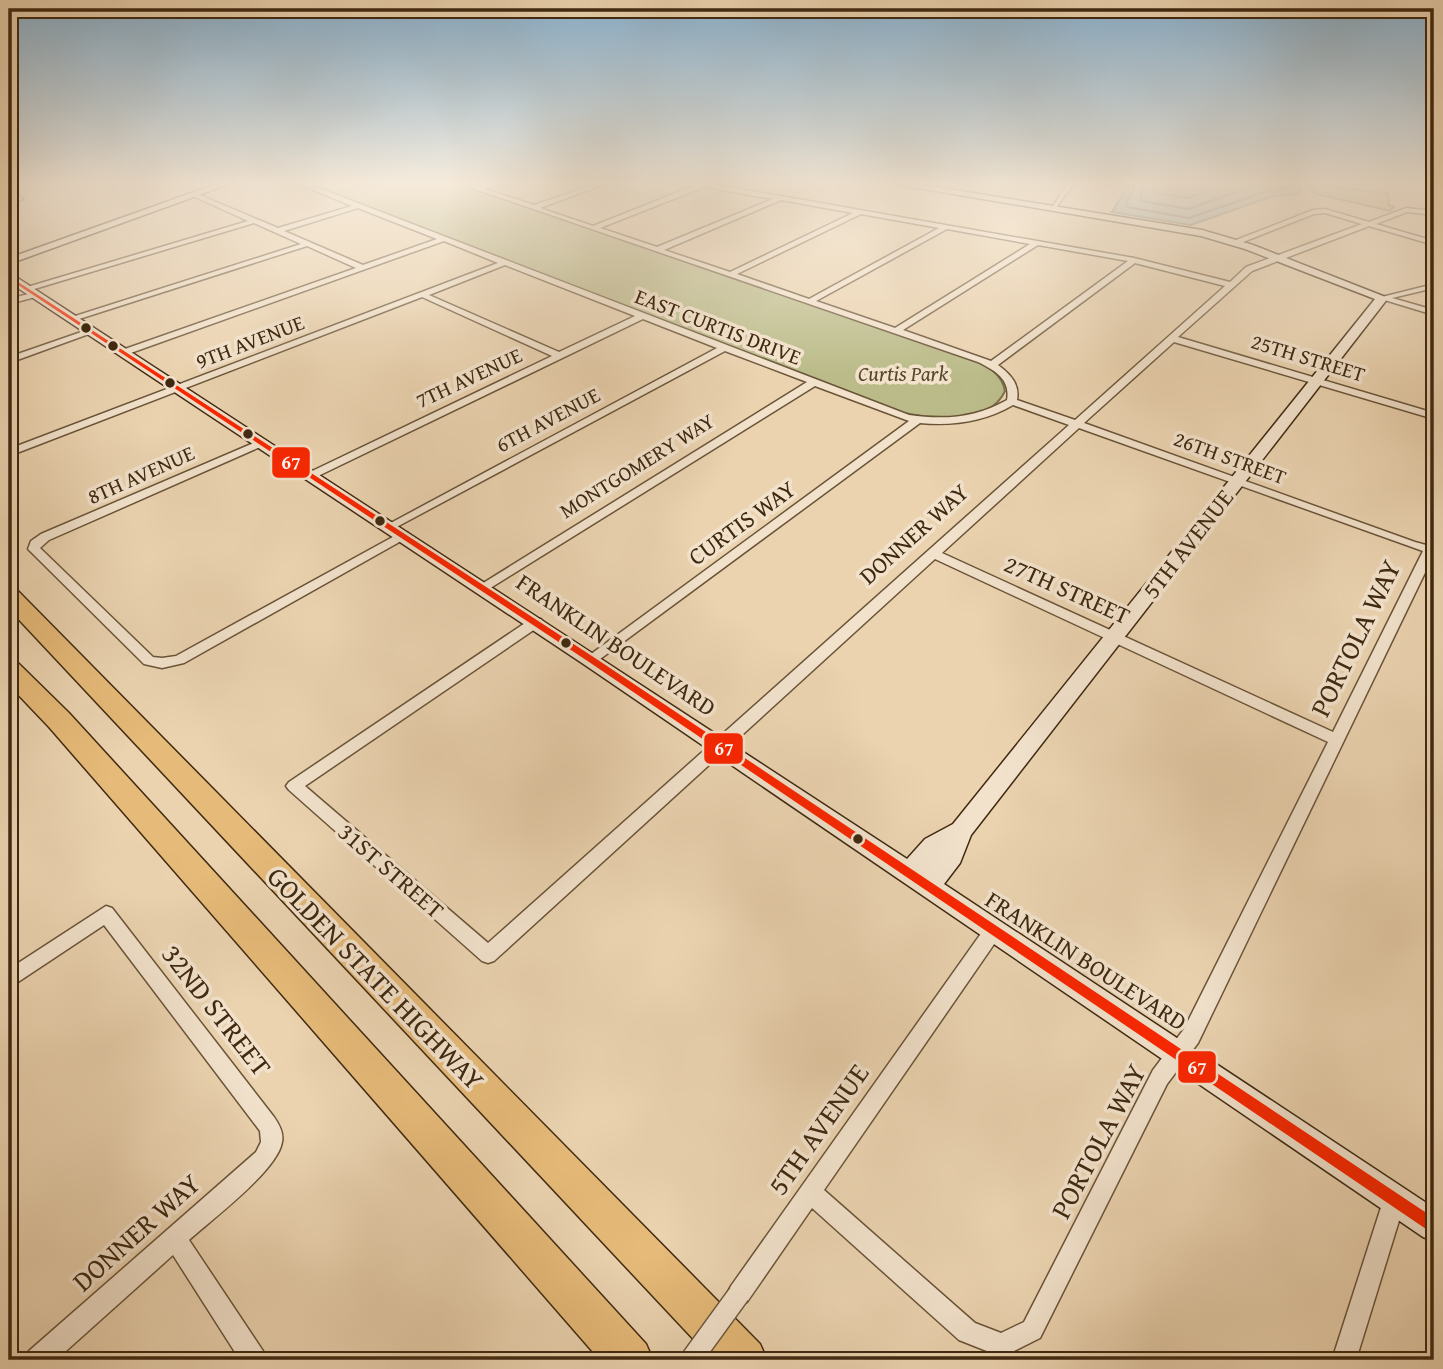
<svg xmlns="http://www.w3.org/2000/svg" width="1443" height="1369" font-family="'Gentium Book Plus',serif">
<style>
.green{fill:#babb89;stroke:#7c724c;stroke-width:2}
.water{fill:#9cb5b6;stroke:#777d74;stroke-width:2}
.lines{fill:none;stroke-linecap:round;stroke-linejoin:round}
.shore{stroke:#6e6f63;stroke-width:2}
.street-casing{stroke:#6a5438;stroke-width:3}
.secondary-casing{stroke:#3f2910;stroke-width:3}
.highway-casing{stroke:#3f2910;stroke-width:3}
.street{fill:#f2e2cc;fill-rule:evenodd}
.secondary{fill:#f2e2cc;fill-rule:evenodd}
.highway{fill:#e6ba78;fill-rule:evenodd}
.rail{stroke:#3f2910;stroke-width:2.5;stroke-dasharray:6 6;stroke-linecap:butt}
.street-bridge-casing{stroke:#6a5438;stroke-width:24;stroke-linecap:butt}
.street-bridge{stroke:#f2e2cc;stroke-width:21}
.bus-1-casing{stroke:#f2e2cc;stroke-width:5}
.bus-1{fill:#fa2600;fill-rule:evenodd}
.bus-dot{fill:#3f2910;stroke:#f2e2cc;stroke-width:2.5}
.labels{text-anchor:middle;stroke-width:7;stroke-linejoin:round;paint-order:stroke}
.far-street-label{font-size:21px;fill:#3f2910;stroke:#f2e2cc}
.far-park-label{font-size:21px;font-style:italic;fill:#584628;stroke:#f2e2cc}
.street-label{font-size:24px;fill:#3f2910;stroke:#f2e2cc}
.near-street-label{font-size:28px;fill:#3f2910;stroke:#f2e2cc}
.line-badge{stroke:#f2e2cc;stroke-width:2.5}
.badge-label{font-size:19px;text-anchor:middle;font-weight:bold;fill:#fff}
</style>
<rect width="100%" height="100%" fill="#ebd3b0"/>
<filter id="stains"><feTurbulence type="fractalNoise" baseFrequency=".00286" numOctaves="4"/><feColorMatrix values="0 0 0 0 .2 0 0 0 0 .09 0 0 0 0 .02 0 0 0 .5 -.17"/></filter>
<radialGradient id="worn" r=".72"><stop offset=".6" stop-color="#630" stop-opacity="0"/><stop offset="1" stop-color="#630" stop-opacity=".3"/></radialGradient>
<g class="green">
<path d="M302 182H453L972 358C987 365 1002 374 1005 391 988 428 928 419 896 411Z"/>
<polygon points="1301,183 1388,193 1389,205 1394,207 1390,211 1317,194"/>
</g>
<polygon class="water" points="1127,182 1296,182 1304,185 1300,186 1300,194 1273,196 1191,225 1112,212 1128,186 1125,185"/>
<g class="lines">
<g class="shore">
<polyline points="1132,182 1134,189 1126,203 1127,207 1189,218 1270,190 1291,187 1295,182"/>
<polyline points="1142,182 1141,201 1188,209 1266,182"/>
<polyline points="1153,182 1155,193 1188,198 1233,182"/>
</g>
<defs>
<g id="street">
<path d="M294 182H303L909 415C944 420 976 418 1007 400 1011 379 994 370 978 362L455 182C463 182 470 186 478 186 486 187 497 182 506 182L485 189 534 205 602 182H611L540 208 593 226 696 185 685 182H700L1134 258 1230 282 1246 267 1362 224 1325 213 1314 214 1238 244 1231 242 1313 210 1325 209 1369 222 1406 208 1434 211V215L1407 212 1376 224 1434 241V245L1369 226 1252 271 1178 337 1434 413V419L1174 342 1084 423 1415 542 1426 545 1430 538 1434 537V554L1198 1043 1167 1084 1040 1338 1002 1357 959 1340 812 1208 747 1302 739 1306 731 1302 727 1294 731 1286 987 925 993 923 999 925 1002 931 999 937 824 1190 975 1323 1001 1333 1024 1322 1153 1070 1184 1029 1328 742 935 559 494 961 488 963 482 961 289 790 286 786 289 782 531 619H541L543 622 541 625 305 786 488 943 1069 425 1013 405C984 422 953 426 920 423L592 665 585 660 587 657 909 421 815 386 484 592 480 591 478 588 480 585 807 382 725 351 391 530 385 527 387 525 717 348 643 319 316 477H308V473L552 356 422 297 9 456V449L498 263 444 241 125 355 121 352 122 350 356 268 307 246 76 320 69 318 301 244 254 223 31 290 24 288 248 221 193 196V194H197L278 228 352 206ZM704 187 773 199 657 247 600 228ZM781 200 853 213 730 272 664 250ZM358 208 437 239 363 265 284 231ZM861 214 939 228 809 299 737 274ZM947 229 1030 244 895 328 816 301ZM1038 245 1128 261 991 361 903 330ZM1135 263 1225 286 1075 420 1017 400C1020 384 1010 374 998 365ZM505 265 635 316 559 352 429 295ZM1079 428 1423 551 1333 732 942 553Z"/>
<polygon points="1069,182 1075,182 1055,209 1051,209"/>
<polygon points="13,194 17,194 23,199 9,205 9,201 15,198"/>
<polygon points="1434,284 1434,288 1392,298 1434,310 1434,315 1378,298"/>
<polygon points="36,292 39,292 39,296 9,304 9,299"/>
<polygon points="90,329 97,331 9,363 9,357"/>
<polygon points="263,439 268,442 267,444 49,540 40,548 153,657 162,658 176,656 400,533 408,533 410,536 184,663 162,668 144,664 28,549 31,541 41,534"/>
<path d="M106 906 112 908 274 1117C279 1124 284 1133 282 1142 278 1170 211 1220 189 1240L263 1351 266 1360H240L173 1255 56 1360H26L29 1351 256 1152 261 1142 260 1131 104 925 9 988V969Z"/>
<polygon points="1395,1187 1403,1190 1406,1198 1356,1360 1332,1360 1384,1198 1387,1190"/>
</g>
<g id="secondary">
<polygon points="222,182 235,182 9,264 9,258"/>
<polygon points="883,182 904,182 1202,230 1253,245 1388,298 971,835 960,863 944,884 1434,1208 1434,1241 1423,1237 585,665 9,282 9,274 13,275 907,859 925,839 953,824 1375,299 1245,249 1201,236"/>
</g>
<g id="highway">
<polygon points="9,587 17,590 760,1344 767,1360 713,1360 9,609"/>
<polygon points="9,660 18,663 69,713 646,1344 653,1360 600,1360 49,727 9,685"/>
</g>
</defs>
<use href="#street" class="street-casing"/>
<use href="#secondary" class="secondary-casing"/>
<use href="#highway" class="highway-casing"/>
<use href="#street" class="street"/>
<use href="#secondary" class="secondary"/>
<use href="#highway" class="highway"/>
<polyline class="rail" points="1393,182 1434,188"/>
<defs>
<polyline id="street-bridge" points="691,1360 739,1294"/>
</defs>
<use href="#street-bridge" class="street-bridge-casing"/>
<use href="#street-bridge" class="street-bridge"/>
<defs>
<polygon id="bus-1" points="9,276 595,658 1434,1218 1434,1233 1429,1231 589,662 9,279"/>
</defs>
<use href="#bus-1" class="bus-1-casing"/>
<use href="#bus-1" class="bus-1"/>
</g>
<linearGradient id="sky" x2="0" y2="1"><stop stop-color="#89b4d4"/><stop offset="0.49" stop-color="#f6ebdb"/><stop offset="1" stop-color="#f6ebdb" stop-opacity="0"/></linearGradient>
<rect width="1443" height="374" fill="url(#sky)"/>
<g class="bus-dot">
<circle cx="86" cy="328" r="6"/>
<circle cx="113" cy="346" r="6"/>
<circle cx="170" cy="383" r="6"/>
<circle cx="248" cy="434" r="6"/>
<circle cx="380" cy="521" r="6"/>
<circle cx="566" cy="643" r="6"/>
<circle cx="858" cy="839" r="6"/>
</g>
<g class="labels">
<g class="far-street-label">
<text transform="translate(718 327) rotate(21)" y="7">EAST CURTIS DRIVE</text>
<text transform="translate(250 342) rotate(-21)" y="7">9TH AVENUE</text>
<text transform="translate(1308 358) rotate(17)" y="7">25TH STREET</text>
<text transform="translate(469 378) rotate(-25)" y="7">7TH AVENUE</text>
<text transform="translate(548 420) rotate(-28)" y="7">6TH AVENUE</text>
<text transform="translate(1230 458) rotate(20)" y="7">26TH STREET</text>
<text transform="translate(637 466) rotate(-32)" y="7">MONTGOMERY WAY</text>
<text transform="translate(141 475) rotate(-24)" y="7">8TH AVENUE</text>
</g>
<g class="far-park-label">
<text x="903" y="381">Curtis Park</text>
</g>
<g class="street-label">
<text transform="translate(742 523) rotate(-36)" y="8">CURTIS WAY</text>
<text transform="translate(914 534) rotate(-42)" y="8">DONNER WAY</text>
<text transform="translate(1188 544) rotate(-52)" y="8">5TH AVENUE</text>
<text transform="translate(1067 590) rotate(24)" y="8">27TH STREET</text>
<text transform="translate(616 645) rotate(34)" y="8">FRANKLIN BOULEVARD</text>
<text transform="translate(391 871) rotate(41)" y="8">31ST STREET</text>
<text transform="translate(1086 961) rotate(33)" y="8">FRANKLIN BOULEVARD</text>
</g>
<g class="near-street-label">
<text transform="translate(1355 638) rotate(-64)" y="10">PORTOLA WAY</text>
<text transform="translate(376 978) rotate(46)" y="10">GOLDEN STATE HIGHWAY</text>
<text transform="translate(217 1010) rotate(52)" y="10">32ND STREET</text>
<text transform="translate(818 1129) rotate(-55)" y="10">5TH AVENUE</text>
<text transform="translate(1098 1141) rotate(-62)" y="10">PORTOLA WAY</text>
<text transform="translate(136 1232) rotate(-42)" y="10">DONNER WAY</text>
</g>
</g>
<g class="line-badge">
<rect x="271" y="446" width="40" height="33" rx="7" fill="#fa2600"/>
<rect x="703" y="732" width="41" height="33" rx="7" fill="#fa2600"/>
<rect x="1177" y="1050" width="40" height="34" rx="7" fill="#fa2600"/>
</g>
<g class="badge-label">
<text x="291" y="469">67</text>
<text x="724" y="755">67</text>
<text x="1197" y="1074">67</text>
</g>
<rect width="1443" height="1369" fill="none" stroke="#ebd3b0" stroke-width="35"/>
<rect x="10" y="10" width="1422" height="1348" fill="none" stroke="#3f2910" stroke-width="3.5"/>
<rect x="18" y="18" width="1408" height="1334" fill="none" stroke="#3f2910" stroke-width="2"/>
<rect width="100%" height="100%" filter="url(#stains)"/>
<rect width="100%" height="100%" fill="url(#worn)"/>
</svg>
